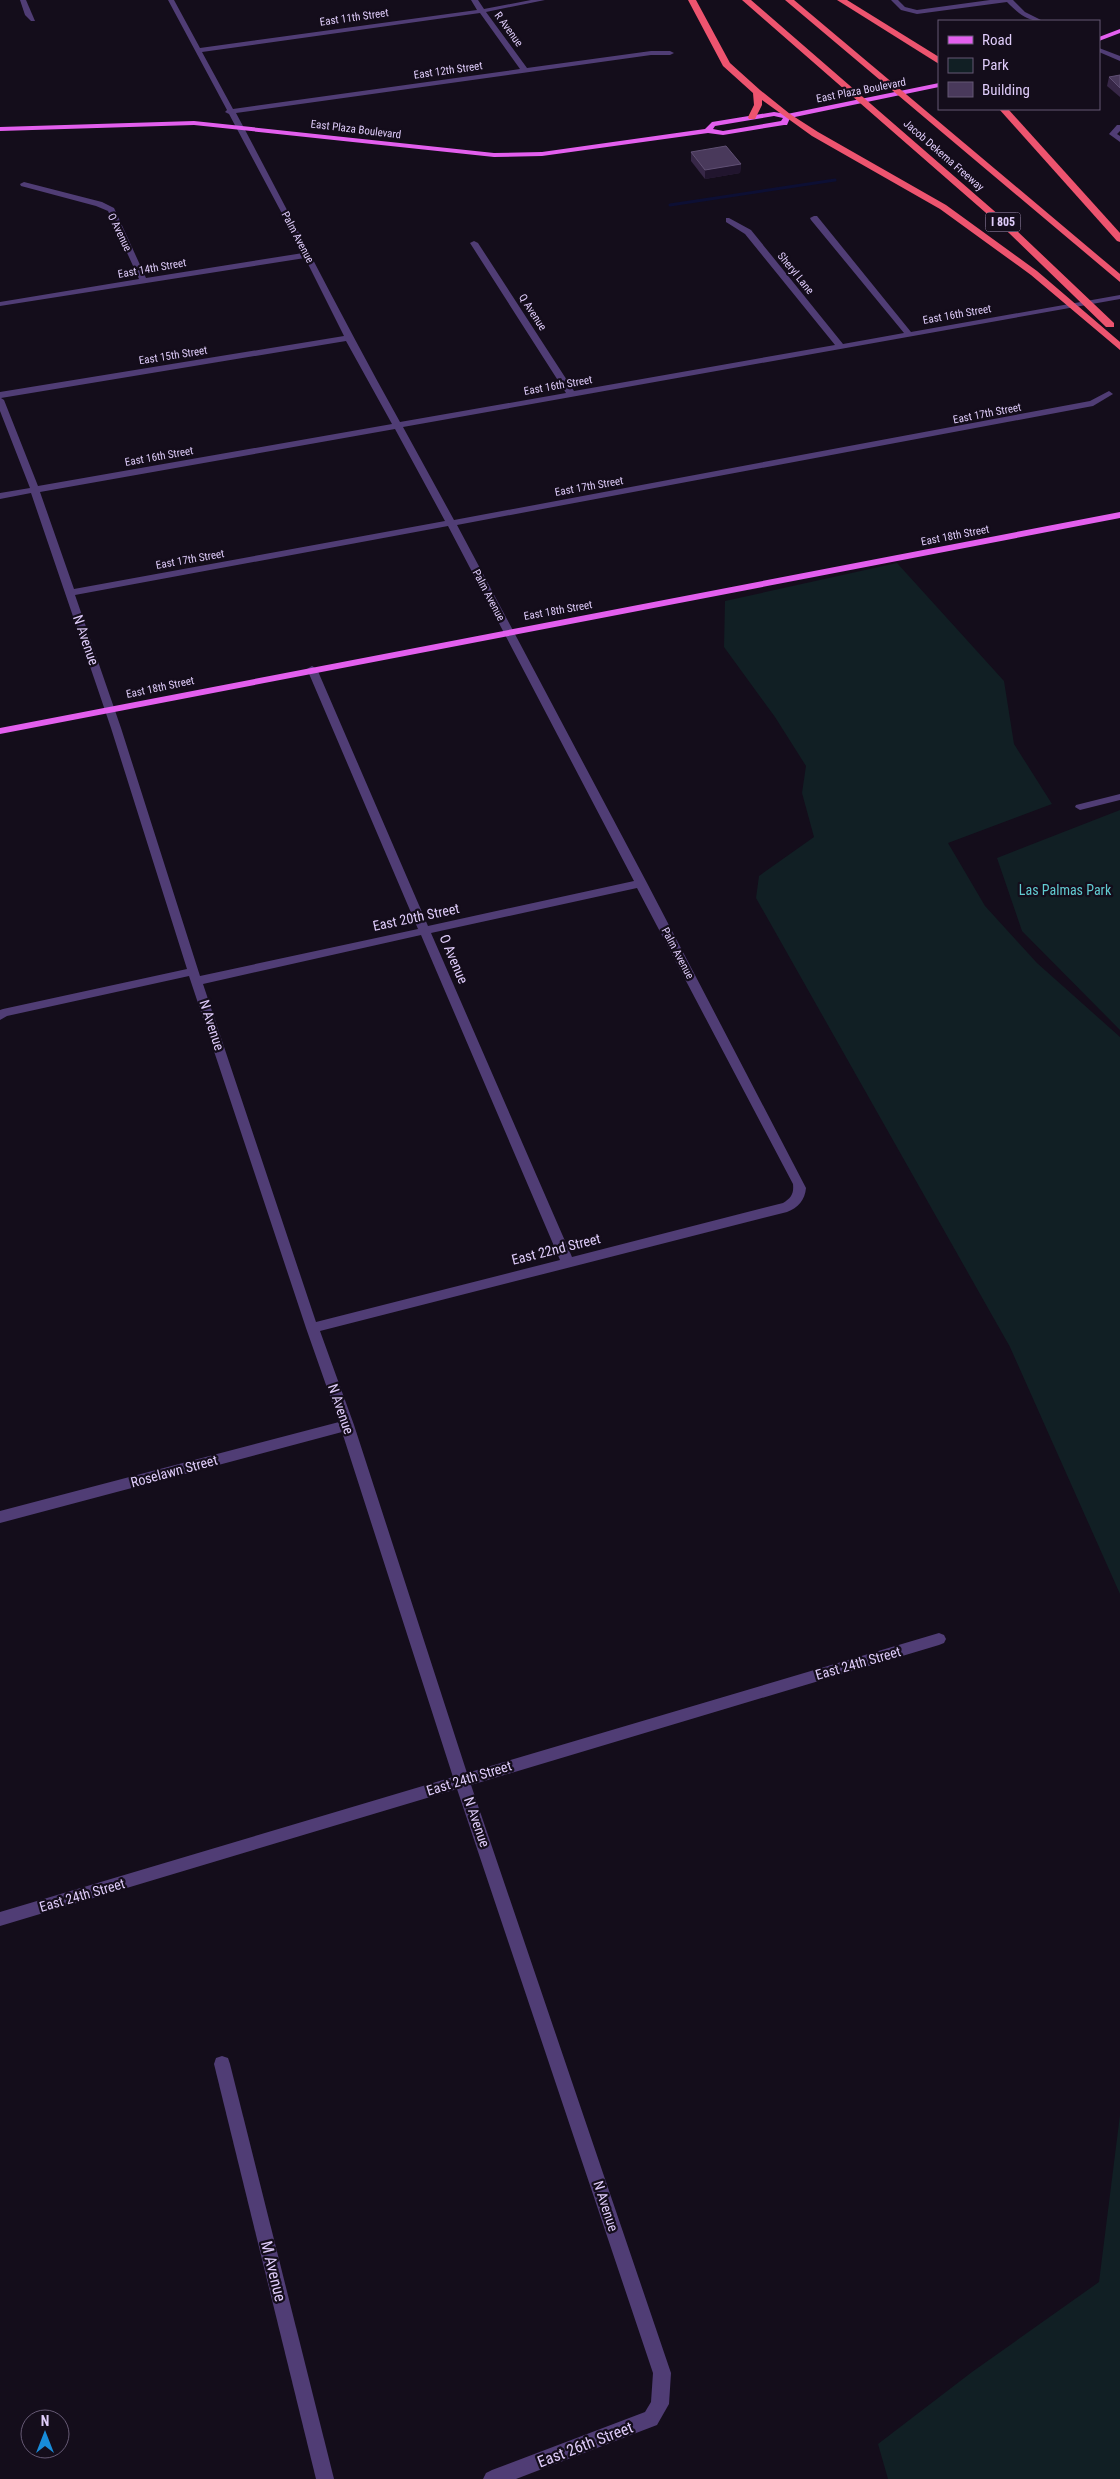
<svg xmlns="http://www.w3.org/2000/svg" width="1120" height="2479" font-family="'Roboto Condensed',sans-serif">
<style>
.green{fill:#111f24}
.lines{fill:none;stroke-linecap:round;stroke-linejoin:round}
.stream{stroke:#0d0f34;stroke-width:3}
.minor{fill:#503d75;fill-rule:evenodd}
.major{fill:#e35fee;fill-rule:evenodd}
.highway{fill:#ed546f;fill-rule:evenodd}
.wall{fill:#372747}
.shaded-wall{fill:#21152e}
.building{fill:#49395b;stroke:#605074}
.labels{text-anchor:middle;stroke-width:4.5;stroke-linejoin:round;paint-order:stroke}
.far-street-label{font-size:11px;fill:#dfccfa;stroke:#140d1b}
.shield{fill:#140d1b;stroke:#a293b7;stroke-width:1}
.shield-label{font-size:12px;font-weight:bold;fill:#dfccfa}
.street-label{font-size:14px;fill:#dfccfa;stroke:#140d1b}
.park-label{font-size:14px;fill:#61cbd0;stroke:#140d1b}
.near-street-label{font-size:16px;fill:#dfccfa;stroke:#140d1b}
</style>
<rect width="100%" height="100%" fill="#140d1b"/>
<g class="green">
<polygon points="897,563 1004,681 1014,744 1052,804 948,843 985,906 1037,963 1120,1037 1120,1594 1010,1347 756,898 759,876 814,837 802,793 806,766 775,717 724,647 725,601"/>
<polygon points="1120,810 1120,1030 1022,931 997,858"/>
<polygon points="1120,2115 1120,2479 888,2479 878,2444 972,2372 1099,2282"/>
</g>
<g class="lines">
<polyline class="stream" points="670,205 835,180"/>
<g class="minor">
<polygon points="20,0 26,0 35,21 31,21 25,15"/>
<path d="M168 0H174L200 48 477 10 471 0H478L484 9 531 0H545L486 12 527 68 651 51H670L674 53 670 55H651L236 113C291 216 343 320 400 422L566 393 470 243 474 241 478 243 574 391 835 345 745 234 726 222V218H729L751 230 843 344 904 333 811 220 810 218 814 216H817L911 332 1120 295V299L403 427 454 520 1090 401 1109 391 1113 394 1093 406 457 525 647 883 806 1188C805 1200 798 1208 787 1212L320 1331 354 1425 467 1773 939 1633 944 1635 946 1639 944 1643 939 1645 471 1785 671 2373 669 2404 657 2425 516 2479H483L486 2473 492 2470 645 2412 651 2402 653 2373 457 1789 0 1926V1912L453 1777 342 1432 0 1523V1511L339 1422 306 1328 189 976 7 1016 0 1020V1010L3 1009 187 969 111 728 31 493 0 499V493L30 488 0 411V392L344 336 305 258 0 306V302L139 279 108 211 96 206 21 186 20 184 24 182 102 202 114 208 146 278 303 253 229 114 225 112 227 110ZM480 13 520 69 233 109 202 52ZM346 341 392 424 38 486 4 400 1 398ZM395 429 445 521 74 589 40 492ZM448 526 634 881 428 926 317 669 312 666 307 669 418 929 200 976 121 728 75 595ZM637 888 793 1184C794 1194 791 1198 783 1203L572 1257 431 933ZM421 935 560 1260 316 1322 203 984Z"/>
<path d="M891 0H898L905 7 917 10 990 0H1013L1025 12 1043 21C1027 22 1017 12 1007 2L917 14 901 10Z"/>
<polygon points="1099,48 1120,56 1120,61 1099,52"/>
<polygon points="1117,125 1120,125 1120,131 1117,134 1120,136 1120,142 1109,134"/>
<polygon points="1120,794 1120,800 1080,810 1075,807 1076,805"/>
<polygon points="222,2056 228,2058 230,2064 334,2479 316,2479 214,2064 216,2058"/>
</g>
<g class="major">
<polygon points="1120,29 1120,33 1099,41 1099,37"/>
<path d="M939 83V87L790 118 787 125H784L723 135 708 133 542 156 494 157 194 125 0 131V127L194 121 494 153 542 152 705 129 712 122 774 112 787 114ZM774 116 783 118 781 121 723 131 713 129 715 126Z"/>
<polygon points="1120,512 1120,518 0,734 0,728"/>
</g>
<g class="highway">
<polygon points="688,0 696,0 730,63 760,90 790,114 818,132 946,205 1037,271 1120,342 1120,350 1031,275 940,209 812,136 762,100 762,105 755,119 749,119 748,117 754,105 753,93 723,66"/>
<polygon points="742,0 751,0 1015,229 1114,323 1114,327 1106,327 1009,233"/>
<polygon points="785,0 794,0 1120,274 1120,282"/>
<polygon points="837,0 847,0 939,57 939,64"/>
<polygon points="999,109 1008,109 1120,233 1120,242 1117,241"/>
</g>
</g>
<g class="wall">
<polygon points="1120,75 1120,97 1107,86 1109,77"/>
<polygon points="691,152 741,164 740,173 705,179 691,161"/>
</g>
<polygon class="shaded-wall" points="741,164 740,173 705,179 705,170"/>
<g class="building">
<polygon points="1120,75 1120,88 1109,77"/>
<polygon points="726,146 741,164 705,170 691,152"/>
</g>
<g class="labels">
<g class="far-street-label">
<text transform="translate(354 17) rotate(-8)" y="4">East 11th Street</text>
<text transform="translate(509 29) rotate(54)" y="4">R Avenue</text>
<text transform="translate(448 70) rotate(-8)" y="4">East 12th Street</text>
<text transform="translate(861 90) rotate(-11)" y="4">East Plaza Boulevard</text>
<text transform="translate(356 129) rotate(7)" y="4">East Plaza Boulevard</text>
<text transform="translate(944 155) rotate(41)" y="4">Jacob Dekema Freeway</text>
<text transform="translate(120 232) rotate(64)" y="4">O Avenue</text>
<text transform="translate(298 237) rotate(62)" y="4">Palm Avenue</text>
<text transform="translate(152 268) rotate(-10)" y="4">East 14th Street</text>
<text transform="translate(796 273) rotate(51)" y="4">Sheryl Lane</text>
<text transform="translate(533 312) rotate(57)" y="4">Q Avenue</text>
<text transform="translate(957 314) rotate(-10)" y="4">East 16th Street</text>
<text transform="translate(173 355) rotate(-9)" y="4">East 15th Street</text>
<text transform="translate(558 385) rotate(-10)" y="4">East 16th Street</text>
<text transform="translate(987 413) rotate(-11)" y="4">East 17th Street</text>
<text transform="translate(159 456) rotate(-10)" y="4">East 16th Street</text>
<text transform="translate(589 486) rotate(-10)" y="4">East 17th Street</text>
<text transform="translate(955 535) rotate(-11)" y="4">East 18th Street</text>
<text transform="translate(190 559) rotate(-10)" y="4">East 17th Street</text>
<text transform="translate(489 595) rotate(62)" y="4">Palm Avenue</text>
<text transform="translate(558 610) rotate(-10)" y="4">East 18th Street</text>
<text transform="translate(160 687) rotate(-12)" y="4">East 18th Street</text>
<text transform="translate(678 953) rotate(62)" y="4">Palm Avenue</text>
</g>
<rect class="shield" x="985.5" y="212.5" width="35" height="19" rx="4"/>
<g class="shield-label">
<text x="1003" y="226">I 805</text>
</g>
<g class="street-label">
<text transform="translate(86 640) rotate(71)" y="5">N Avenue</text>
<text transform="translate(416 917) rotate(-12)" y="5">East 20th Street</text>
<text transform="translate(454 959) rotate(67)" y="5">O Avenue</text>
<text transform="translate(212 1025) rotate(72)" y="5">N Avenue</text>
<text transform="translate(556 1249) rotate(-14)" y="5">East 22nd Street</text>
<text transform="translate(341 1409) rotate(71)" y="5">N Avenue</text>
<text transform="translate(174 1471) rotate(-15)" y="5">Roselawn Street</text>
<text transform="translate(858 1663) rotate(-16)" y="5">East 24th Street</text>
<text transform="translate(469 1778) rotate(-17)" y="5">East 24th Street</text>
<text transform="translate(477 1822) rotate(71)" y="5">N Avenue</text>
<text transform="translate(82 1895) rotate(-16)" y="5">East 24th Street</text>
<text transform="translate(606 2206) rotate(72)" y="5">N Avenue</text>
</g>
<g class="park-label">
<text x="1065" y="895">Las Palmas Park</text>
</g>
<g class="near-street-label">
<text transform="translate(274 2271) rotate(76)" y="6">M Avenue</text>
<text transform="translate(585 2444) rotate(-21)" y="6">East 26th Street</text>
</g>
</g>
<rect x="938" y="20" width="162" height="90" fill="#140d1b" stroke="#655974"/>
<rect x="948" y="36" width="25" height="8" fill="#e35fee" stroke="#655974"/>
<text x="982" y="45" font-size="15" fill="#dfccfa">Road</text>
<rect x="948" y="58" width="25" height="15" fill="#111f24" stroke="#655974"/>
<text x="982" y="70" font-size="15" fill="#dfccfa">Park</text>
<rect x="948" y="82" width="25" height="15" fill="#49395b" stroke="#655974"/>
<text x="982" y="95" font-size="15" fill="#dfccfa">Building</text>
<g transform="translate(45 2434)"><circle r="24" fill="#140d1b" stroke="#655974"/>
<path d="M0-4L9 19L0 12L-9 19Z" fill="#188cda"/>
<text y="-8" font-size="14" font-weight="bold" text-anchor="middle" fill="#dfccfa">N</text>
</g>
</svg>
